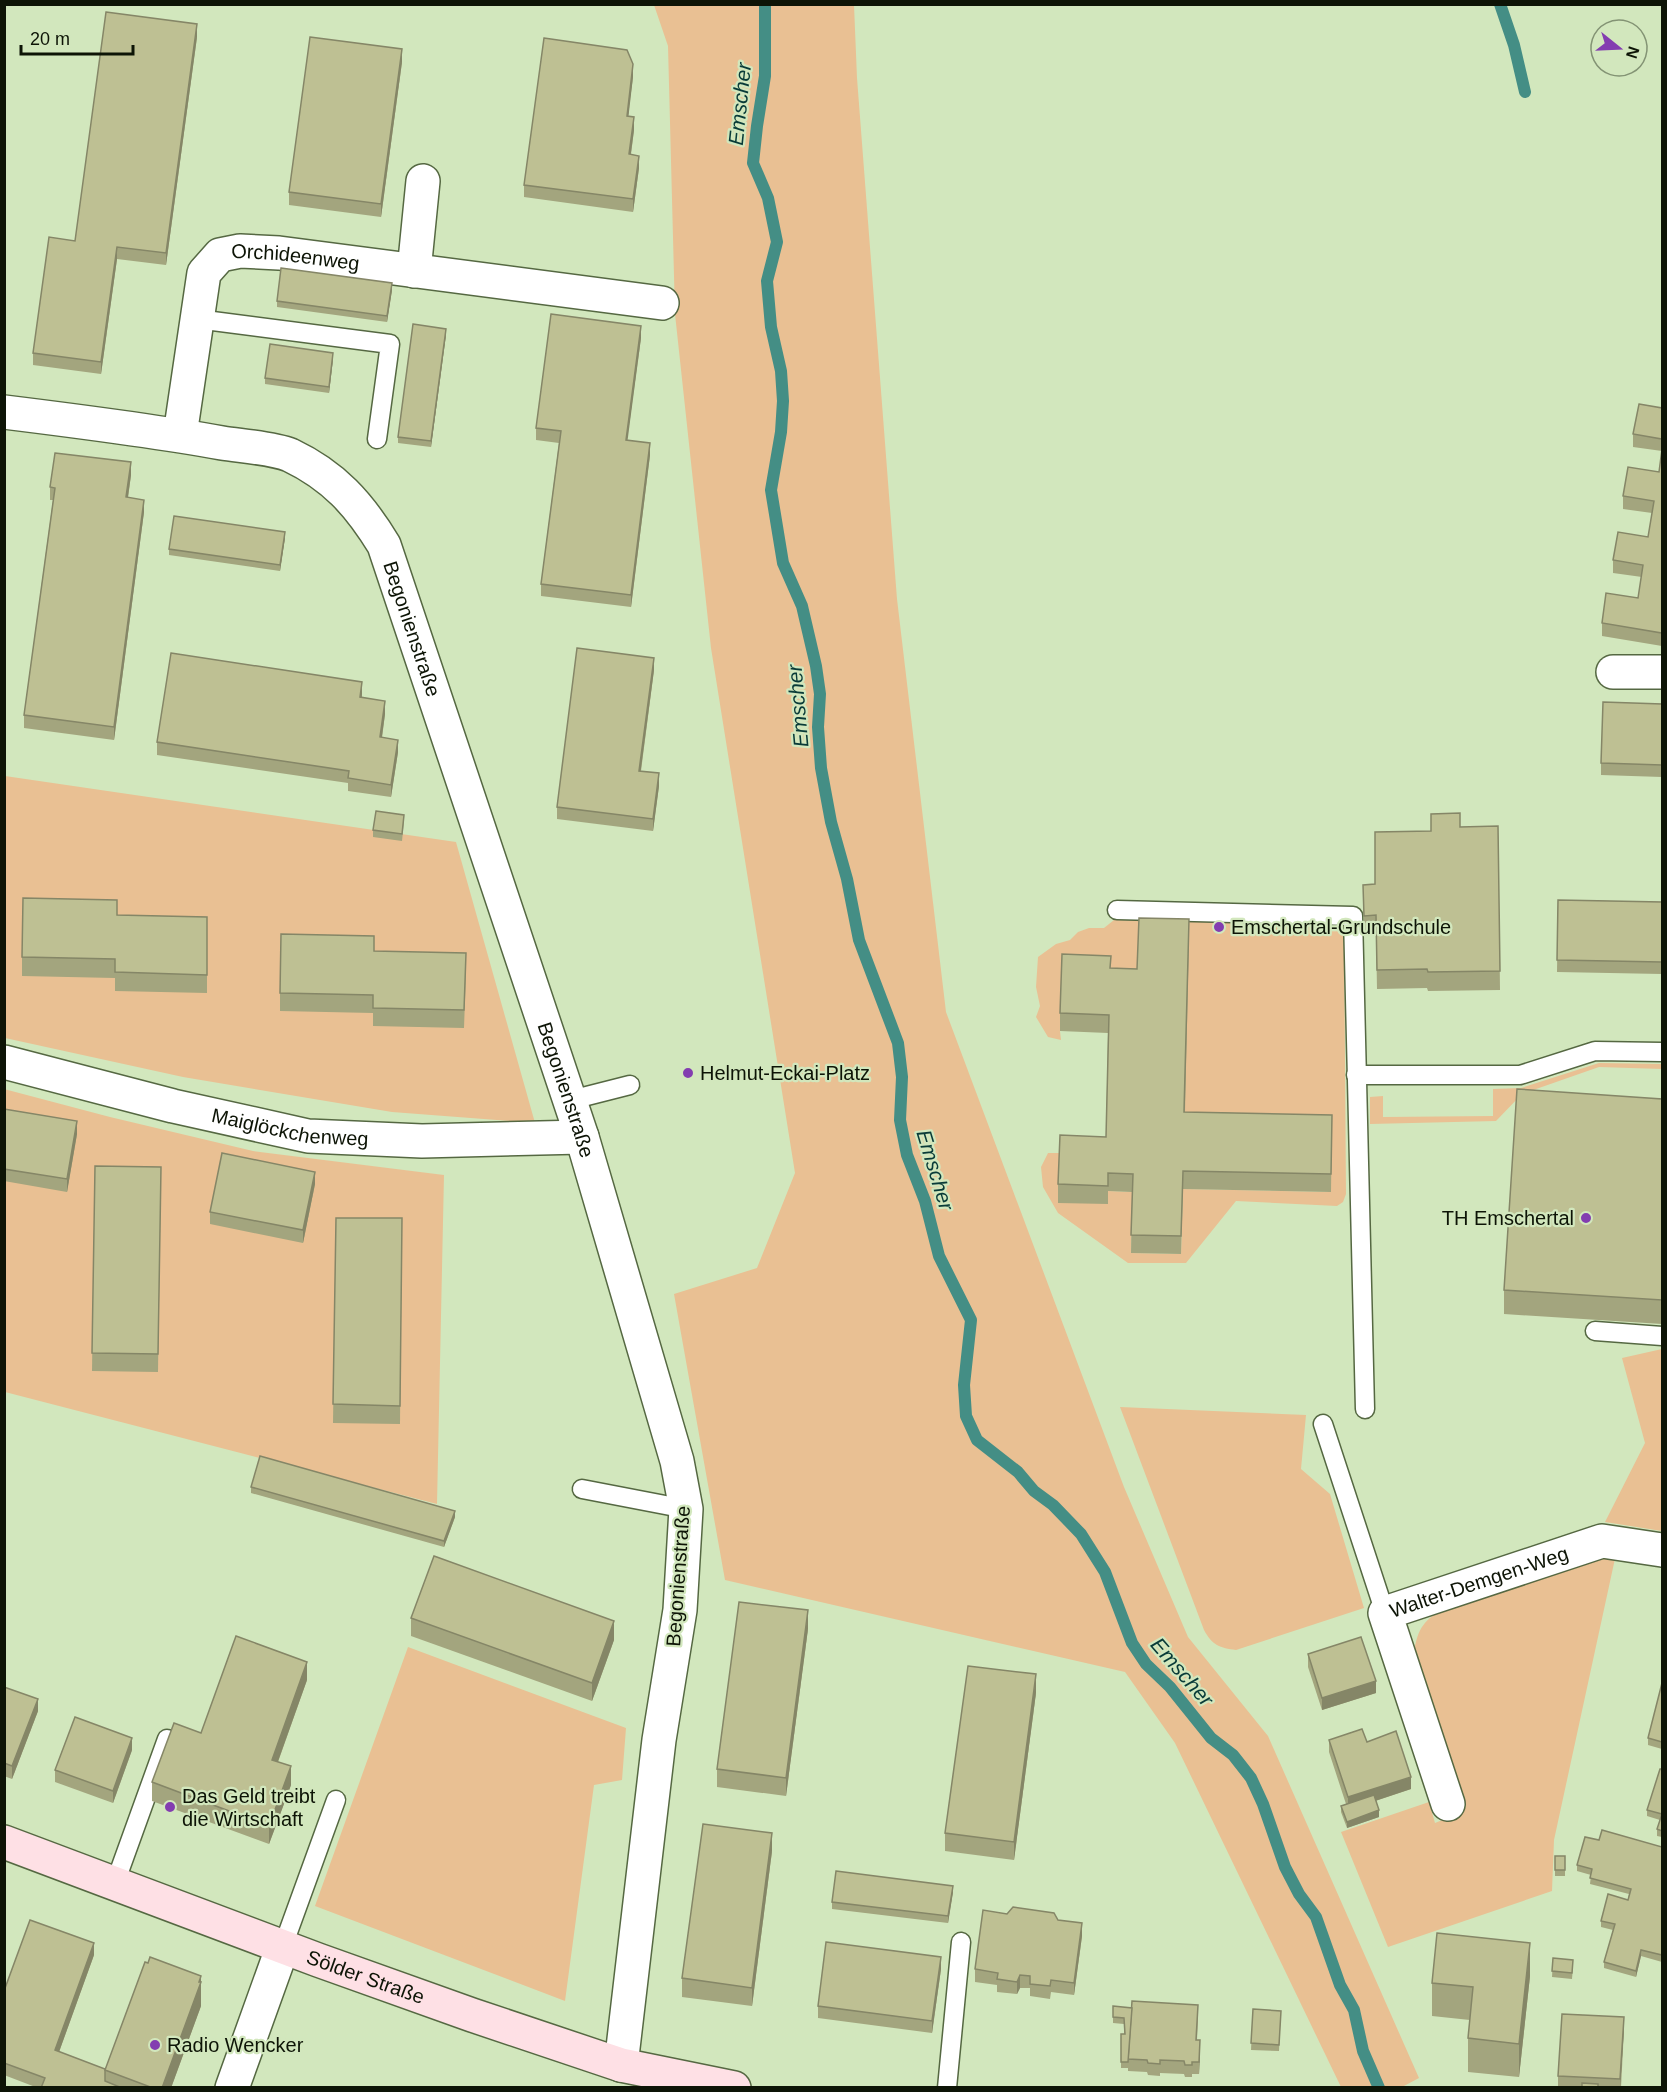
<svg xmlns="http://www.w3.org/2000/svg" width="1667" height="2092" font-family="Helvetica,sans-serif">
<style>
.green{fill:#e9c093}
.lines{fill:none;stroke-linecap:round;stroke-linejoin:round}
.stream{stroke:#448e85;stroke-width:12}
.service-casing{stroke:#556842;stroke-width:21}
.minor-casing{stroke:#556842;stroke-width:36}
.secondary-casing{stroke:#556842;stroke-width:36}
.service{stroke:#fff;stroke-width:18}
.minor{stroke:#fff;stroke-width:33}
.secondary{stroke:#fee0e5;stroke-width:33}
.wall{fill:#a3a57e}
.shaded-wall{fill:#858667}
.building{fill:#bec093;stroke:#858667;stroke-width:1.5}
.poi-dot{fill:#833db0;stroke:#d2e7bd;stroke-width:2}
.labels{text-anchor:middle;stroke-width:4.5;stroke-linejoin:round;paint-order:stroke}
.street-label{font-size:20px;fill:#0d1406;stroke:#d2e7bd}
.poi-label{font-size:20px;fill:#0d1406;stroke:#d2e7bd;text-anchor:start}
.water-label{font-size:21px;font-style:italic;fill:#093b38;stroke:#d2e7bd}
</style>
<rect width="100%" height="100%" fill="#d2e7bd"/>
<g class="green">
<polygon points="654,5 854,5 857,78 897,599 946,1012 1124,1487 1188,1637 1268,1736 1419,2078 1402,2087 1341,2087 1175,1743 1125,1672 725,1580 674,1294 757,1268 795,1173 711,648 675,314 668,46"/>
<polygon points="5,776 456,842 535,1123 392,1112 183,1077 5,1038"/>
<polygon points="1114,920 1344,925 1346,1194 1343,1202 1337,1206 1236,1201 1186,1263 1128,1263 1058,1213 1043,1187 1041,1167 1048,1153 1060,1153 1108,1191 1133,1192 1131,1253 1181,1254 1183,1189 1330,1192 1184,1131 1137,987 1060,1031 1061,1040 1048,1037 1036,1017 1040,1006 1036,987 1038,957 1056,944 1070,940 1078,932 1089,928 1104,928"/>
<polygon points="1599,1063 1662,1064 1662,1069 1599,1067 1522,1094 1496,1121 1370,1124 1370,1097 1383,1096 1383,1117 1493,1116 1493,1089 1521,1088"/>
<polygon points="4,1089 110,1117 253,1151 444,1175 437,1504 5,1392"/>
<polygon points="1662,1349 1662,1531 1605,1522 1645,1443 1622,1358"/>
<path d="M1120 1407 1306 1415 1301 1469 1330 1494 1364 1608 1236 1650C1220 1648 1212 1645 1204 1630Z"/>
<path d="M1616 1554 1554 1840 1552 1891 1388 1947 1341 1832 1429 1802 1435 1823 1464 1811 1414 1652C1418 1627 1424 1621 1445 1607Z"/>
<polygon points="408,1647 626,1728 622,1780 594,1785 565,2001 315,1906"/>
</g>
<g class="lines">
<g class="stream">
<polyline points="765,4 765,76 757,126 753,163 768,198 777,242 767,281 771,327 781,371 783,401 781,432 771,490 783,563 802,606 816,666 820,694 818,727 821,768 831,822 847,879 859,940 898,1043 902,1077 900,1120 907,1155 925,1201 939,1256 971,1320 964,1385 966,1416 977,1440 1018,1472 1034,1491 1053,1505 1081,1534 1105,1572 1132,1643 1146,1664 1170,1687 1211,1738 1233,1755 1251,1778 1263,1804 1285,1867 1299,1894 1316,1917 1340,1985 1354,2010 1363,2051 1379,2088"/>
<polyline points="1500,4 1514,45 1525,92"/>
</g>
<defs>
<g id="service">
<polyline points="197,319 390,344 377,439"/>
<polyline points="1117,910 1353,916 1365,1409"/>
<polyline points="1356,1075 1520,1075 1595,1051 1662,1052"/>
<polyline points="571,1100 630,1085"/>
<polyline points="1595,1331 1662,1336"/>
<polyline points="1323,1424 1385,1613"/>
<polyline points="582,1489 686,1509"/>
<polyline points="115,1883 167,1739"/>
<polyline points="283,1946 336,1800"/>
<polyline points="947,2088 961,1942"/>
</g>
<g id="minor">
<polyline points="414,271 423,181"/>
<path id="s1" d="M4 412C77 421 150 430 222 443 241 446 273 448 290 455 334 476 359 504 384 545L582 1137 677 1461 686 1509 680 1610 659 1740 621 2065"/>
<path id="s2" d="M180 435 204 273 220 255 240 251 279 253 662 303"/>
<polyline points="1613,672 1662,672"/>
<path id="s3" d="M4 1062 173 1106 308 1136 422 1141 582 1137"/>
<path id="s4" d="M1448 1804 1385 1613 1602 1541 1662 1550"/>
<polyline points="232,2088 283,1946"/>
</g>
<g id="secondary">
<path id="s5" d="M4 1842 318 1960 472 2015 621 2065 734 2088"/>
</g>
</defs>
<use href="#service" class="service-casing"/>
<use href="#minor" class="minor-casing"/>
<use href="#secondary" class="secondary-casing"/>
<use href="#service" class="service"/>
<use href="#minor" class="minor"/>
<use href="#secondary" class="secondary"/>
</g>
<g class="wall">
<polygon points="197,37 166,265 117,259 101,374 33,365 33,353 75,241"/>
<polygon points="402,62 381,217 289,205 289,192"/>
<polygon points="633,77 628,116 634,130 631,154 639,168 633,212 524,197 524,185"/>
<polygon points="392,290 387,322 277,307 277,301"/>
<polygon points="446,335 431,447 398,443 398,437"/>
<polygon points="641,338 627,440 650,455 631,607 541,596 541,584 559,443 536,440 536,428"/>
<polygon points="333,359 329,393 265,384 265,378"/>
<polygon points="1662,408 1662,646 1602,636 1602,623 1638,598 1642,577 1613,573 1613,560 1648,537 1652,513 1623,509 1623,496 1659,472 1662,451 1633,447 1633,434"/>
<polygon points="131,475 128,498 144,512 114,740 24,728 24,715 53,500 50,500 50,487"/>
<polygon points="285,538 280,571 169,555 169,549"/>
<polygon points="654,670 641,771 659,786 653,831 557,819 557,807"/>
<polygon points="362,694 362,698 385,714 382,738 398,752 391,797 348,791 348,783 157,755 157,742"/>
<polygon points="1662,704 1662,777 1601,775 1601,763"/>
<polygon points="404,821 402,841 373,837 373,830"/>
<polygon points="1498,826 1500,990 1428,991 1427,988 1377,989 1376,934 1364,934 1363,885 1375,884 1431,831 1460,827"/>
<polygon points="1558,900 1662,902 1662,974 1557,972"/>
<polygon points="117,915 207,917 207,993 115,991 115,978 22,976 22,957"/>
<polygon points="1189,937 1185,1112 1332,1115 1331,1192 1183,1189 1181,1254 1131,1253 1132,1192 1108,1191 1108,1204 1058,1203 1058,1184 1106,1137 1108,1033 1060,1031 1060,1013 1111,968 1137,969"/>
<polygon points="374,951 466,971 464,1028 373,1026 373,1013 280,1011 280,993"/>
<polygon points="1662,1099 1662,1324 1504,1314 1504,1290"/>
<polygon points="4,1109 77,1134 67,1192 4,1181"/>
<polygon points="95,1166 161,1167 158,1372 92,1371"/>
<polygon points="315,1184 303,1243 210,1224 210,1212"/>
<polygon points="336,1218 402,1218 400,1424 333,1423"/>
<polygon points="251,1487 455,1517 444,1547 251,1493"/>
<polygon points="411,1618 614,1640 592,1701 411,1636"/>
<polygon points="808,1629 786,1796 717,1787 717,1769"/>
<polygon points="1308,1654 1376,1693 1322,1710 1308,1667"/>
<polygon points="307,1680 278,1762 291,1785 269,1844 152,1801 152,1782 201,1733"/>
<polygon points="1662,1683 1662,1749 1648,1745 1648,1738"/>
<polygon points="4,1687 38,1711 12,1779 4,1776"/>
<polygon points="1036,1693 1014,1860 945,1851 945,1833"/>
<polygon points="1329,1740 1367,1742 1411,1789 1375,1801 1379,1817 1347,1828 1341,1812 1341,1806 1346,1804 1329,1752"/>
<polygon points="132,1750 113,1803 55,1782 55,1770"/>
<polygon points="1662,1769 1662,1837 1657,1836 1657,1829 1660,1820 1647,1816 1647,1810"/>
<polygon points="1599,1840 1662,1847 1662,1962 1641,1956 1636,1977 1604,1968 1604,1962 1613,1930 1601,1927 1601,1921 1628,1900 1629,1894 1590,1884 1591,1875 1577,1871 1577,1865"/>
<polygon points="772,1851 752,2006 682,1997 682,1978"/>
<rect x="1555" y="1856" width="10" height="20"/>
<polygon points="953,1892 948,1923 832,1909 832,1902"/>
<polygon points="1058,1920 1082,1936 1074,1995 1051,1992 1050,1999 1030,1996 1030,1988 1020,1988 1017,1994 997,1992 997,1985 975,1982 975,1969"/>
<polygon points="94,1955 59,2052 105,2069 201,1982 201,2006 171,2088 38,2088 4,2075 4,1991"/>
<polygon points="1553,1958 1573,1966 1572,1979 1552,1977"/>
<polygon points="941,1969 932,2033 818,2018 818,2006"/>
<polygon points="1530,1976 1519,2077 1468,2072 1468,2038 1470,2020 1432,2016 1432,1983"/>
<polygon points="1113,2006 1198,2018 1197,2040 1200,2053 1199,2074 1192,2074 1192,2077 1185,2077 1184,2074 1160,2073 1160,2076 1148,2075 1147,2072 1128,2071 1128,2064 1128,2068 1121,2068 1121,2034 1124,2034 1124,2024 1113,2023"/>
<polygon points="1253,2009 1281,2011 1279,2051 1251,2050"/>
<polygon points="1624,2029 1621,2088 1558,2088 1558,2076"/>
</g>
<g class="shaded-wall">
<polygon points="197,24 197,37 166,265 166,253"/>
<polygon points="402,49 402,62 381,217 381,204"/>
<polygon points="633,64 633,77 627,129 627,116"/>
<polygon points="634,117 634,130 629,167 629,154"/>
<polygon points="639,156 639,168 633,212 633,199"/>
<polygon points="117,247 117,259 101,374 101,362"/>
<polygon points="392,283 392,290 387,322 387,316"/>
<polygon points="641,326 641,338 626,452 626,440"/>
<polygon points="446,329 446,335 431,447 431,441"/>
<polygon points="333,353 333,359 329,393 329,387"/>
<polygon points="650,443 650,455 631,607 631,595"/>
<polygon points="131,462 131,475 126,510 126,497"/>
<polygon points="144,500 144,512 114,740 114,727"/>
<polygon points="285,532 285,538 280,571 280,565"/>
<polygon points="654,658 654,670 639,783 639,771"/>
<polygon points="362,682 362,694 360,710 360,697"/>
<polygon points="385,701 385,714 380,750 380,737"/>
<polygon points="398,740 398,752 391,797 391,785"/>
<polygon points="659,773 659,786 653,831 653,819"/>
<polygon points="77,1121 77,1134 67,1192 67,1179"/>
<polygon points="315,1172 315,1184 303,1243 303,1230"/>
<polygon points="455,1511 455,1517 444,1547 444,1541"/>
<polygon points="808,1610 808,1629 786,1796 786,1778"/>
<polygon points="614,1621 614,1640 592,1701 592,1683"/>
<polygon points="307,1662 307,1680 272,1778 272,1760"/>
<polygon points="1036,1674 1036,1693 1014,1860 1014,1842"/>
<polygon points="1376,1681 1376,1693 1322,1710 1322,1698"/>
<polygon points="38,1699 38,1711 12,1779 12,1766"/>
<polygon points="132,1738 132,1750 113,1803 113,1791"/>
<polygon points="291,1766 291,1785 269,1844 269,1826"/>
<polygon points="1411,1777 1411,1789 1348,1810 1348,1797"/>
<polygon points="1379,1810 1379,1817 1347,1828 1347,1822"/>
<polygon points="772,1833 772,1851 752,2006 752,1988"/>
<polygon points="953,1886 953,1892 948,1923 948,1916"/>
<polygon points="1082,1923 1082,1936 1074,1995 1074,1983"/>
<polygon points="94,1943 94,1955 55,2063 55,2050"/>
<polygon points="1530,1943 1530,1976 1519,2077 1519,2044"/>
<polygon points="1641,1950 1641,1956 1636,1977 1636,1971"/>
<polygon points="941,1957 941,1969 932,2033 932,2021"/>
<polygon points="1020,1975 1020,1988 1017,1994 1017,1982"/>
<polygon points="201,1976 201,2006 171,2088 162,2088"/>
<polygon points="1624,2017 1624,2029 1620,2088 1620,2079"/>
<polygon points="1200,2040 1200,2053 1199,2074 1199,2062"/>
</g>
<g class="building">
<polygon points="106,12 197,24 166,253 117,247 101,362 33,353 49,237 75,241"/>
<polygon points="310,37 402,49 381,204 289,192"/>
<polygon points="544,38 627,50 633,64 627,116 634,117 629,154 639,156 633,199 524,185"/>
<polygon points="281,268 392,283 387,316 277,301"/>
<polygon points="551,314 641,326 626,440 650,443 631,595 541,584 561,431 536,428"/>
<polygon points="413,324 446,329 431,441 398,437"/>
<polygon points="270,344 333,353 329,387 265,378"/>
<polygon points="1639,404 1662,408 1662,439 1633,434"/>
<polygon points="1662,449 1662,633 1602,623 1606,593 1638,598 1643,565 1613,560 1618,532 1648,537 1654,501 1623,496 1628,467 1659,472"/>
<polygon points="55,453 131,462 126,497 144,500 114,727 24,715 55,488 50,487"/>
<polygon points="174,516 285,532 280,565 169,549"/>
<polygon points="577,648 654,658 639,771 659,773 653,819 557,807"/>
<polygon points="171,653 362,682 360,697 385,701 380,737 398,740 391,785 348,778 349,771 157,742"/>
<polygon points="1603,702 1662,704 1662,765 1601,763"/>
<polygon points="376,811 404,815 402,834 373,830"/>
<polygon points="1460,813 1460,827 1498,826 1500,971 1428,972 1427,969 1377,970 1376,915 1364,916 1363,885 1375,884 1375,832 1431,831 1431,814"/>
<polygon points="23,898 117,900 117,915 207,917 207,975 115,972 115,959 22,957"/>
<polygon points="1558,900 1662,902 1662,962 1557,960"/>
<polygon points="1139,918 1189,919 1184,1112 1332,1115 1331,1174 1183,1171 1181,1236 1131,1235 1133,1174 1108,1173 1108,1186 1058,1184 1060,1135 1106,1137 1109,1015 1060,1013 1062,954 1111,956 1110,968 1137,969"/>
<polygon points="281,934 374,936 374,951 466,953 464,1010 373,1008 373,995 280,993"/>
<polygon points="1517,1089 1662,1099 1662,1300 1504,1290"/>
<polygon points="4,1109 77,1121 67,1179 4,1169"/>
<polygon points="222,1153 315,1172 303,1230 210,1212"/>
<polygon points="95,1166 161,1167 158,1354 92,1353"/>
<polygon points="336,1218 402,1218 400,1406 333,1404"/>
<polygon points="260,1456 455,1511 444,1541 251,1487"/>
<polygon points="434,1556 614,1621 592,1683 411,1618"/>
<polygon points="739,1602 808,1610 786,1778 717,1769"/>
<polygon points="236,1636 307,1662 272,1760 291,1766 269,1826 152,1782 174,1723 201,1733"/>
<polygon points="1361,1637 1376,1681 1322,1698 1308,1654"/>
<polygon points="968,1666 1036,1674 1014,1842 945,1833"/>
<polygon points="1662,1683 1662,1742 1648,1738"/>
<polygon points="4,1687 38,1699 12,1766 4,1763"/>
<polygon points="75,1717 132,1738 113,1791 55,1770"/>
<polygon points="1362,1729 1367,1742 1396,1731 1411,1777 1348,1797 1329,1740"/>
<polygon points="1660,1769 1662,1769 1662,1831 1657,1829 1662,1814 1647,1810"/>
<polygon points="1374,1795 1379,1810 1347,1822 1341,1806"/>
<polygon points="703,1824 772,1833 752,1988 682,1978"/>
<polygon points="1602,1830 1662,1847 1662,1955 1641,1950 1636,1971 1604,1962 1615,1924 1601,1921 1608,1894 1628,1900 1631,1889 1590,1878 1592,1869 1577,1865 1585,1837 1599,1840"/>
<rect x="1555" y="1856" width="10" height="14"/>
<polygon points="836,1871 953,1886 948,1916 832,1902"/>
<polygon points="1013,1907 1054,1913 1058,1920 1082,1923 1074,1983 1051,1980 1050,1986 1030,1984 1030,1976 1020,1975 1017,1982 997,1979 998,1973 975,1969 983,1910 1007,1914"/>
<polygon points="30,1920 94,1943 55,2050 105,2069 105,2081 122,2088 41,2088 45,2078 4,2063 4,1991"/>
<polygon points="1437,1933 1530,1943 1519,2044 1468,2038 1473,1987 1432,1983"/>
<polygon points="826,1942 941,1957 932,2021 818,2006"/>
<polygon points="150,1957 201,1976 199,1982 201,1982 162,2088 153,2088 105,2070 145,1962 148,1963"/>
<polygon points="1553,1958 1573,1960 1572,1973 1552,1971"/>
<polygon points="1132,2001 1198,2005 1196,2040 1200,2040 1199,2062 1192,2062 1192,2065 1185,2065 1184,2061 1160,2060 1160,2064 1148,2063 1147,2060 1128,2059"/>
<polygon points="1113,2006 1132,2008 1128,2062 1121,2062 1121,2034 1125,2034 1124,2018 1113,2017"/>
<polygon points="1253,2009 1281,2011 1279,2045 1251,2043"/>
<polygon points="1562,2014 1624,2017 1620,2079 1558,2076"/>
<polygon points="1582,2083 1598,2084 1598,2088 1582,2088"/>
</g>
<g class="poi-dot">
<circle cx="1219" cy="927" r="6"/>
<circle cx="688" cy="1073" r="6"/>
<circle cx="1586" cy="1218" r="6"/>
<circle cx="170" cy="1807" r="6"/>
<circle cx="155" cy="2045" r="6"/>
</g>
<g class="labels">
<g class="street-label">
<text dy="7" stroke="none"><textPath href="#s2" startOffset="264">Orchideenweg</textPath></text>
<text dy="7" stroke="none"><textPath href="#s1" startOffset="510">Begonienstraße</textPath></text>
<text dy="7" stroke="none"><textPath href="#s1" startOffset="996">Begonienstraße</textPath></text>
<text dy="7" stroke="none"><textPath href="#s3" startOffset="294">Maiglöckchenweg</textPath></text>
<text transform="translate(678 1576) rotate(-86)" y="7">Begonienstraße</text>
<text dy="7" stroke="none"><textPath href="#s4" startOffset="300">Walter-Demgen-Weg</textPath></text>
<text dy="7" stroke="none"><textPath href="#s5" startOffset="386">Sölder Straße</textPath></text>
</g>
<g class="poi-label">
<text x="1231" y="934">Emschertal-Grundschule</text>
<text x="700" y="1080">Helmut-Eckai-Platz</text>
<text x="1574" y="1225" text-anchor="end">TH Emschertal</text>
<text x="182" y="1803">Das Geld treibt<tspan x="182" dy="23">die Wirtschaft</tspan></text>
<text x="167" y="2052">Radio Wencker</text>
</g>
<g class="water-label">
<text transform="translate(740 104) rotate(-84)" y="7">Emscher</text>
<text transform="translate(798 706) rotate(-95)" y="7">Emscher</text>
<text transform="translate(935 1170) rotate(73)" y="7">Emscher</text>
<text transform="translate(1182 1672) rotate(49)" y="7">Emscher</text>
</g>
</g>
<rect width="1667" height="2092" fill="none" stroke="#0d1406" stroke-width="12"/>
<g transform="translate(1619 48) rotate(108)"><circle r="28" fill="#d2e7bd" stroke="#839374" stroke-width="1.5"/>
<path d="M0-4.5L10 22L0 15L-10 22Z" fill="#833db0"/>
<text y="-9" font-size="16" font-weight="bold" text-anchor="middle" fill="#0d1406">N</text>
</g>
<path d="M21 45v9h112v-9" fill="none" stroke="#0d1406" stroke-width="3"/>
<text x="30" y="45" font-size="18" fill="#0d1406" stroke="#d2e7bd" stroke-width="4.5" paint-order="stroke">20 m</text>
</svg>
